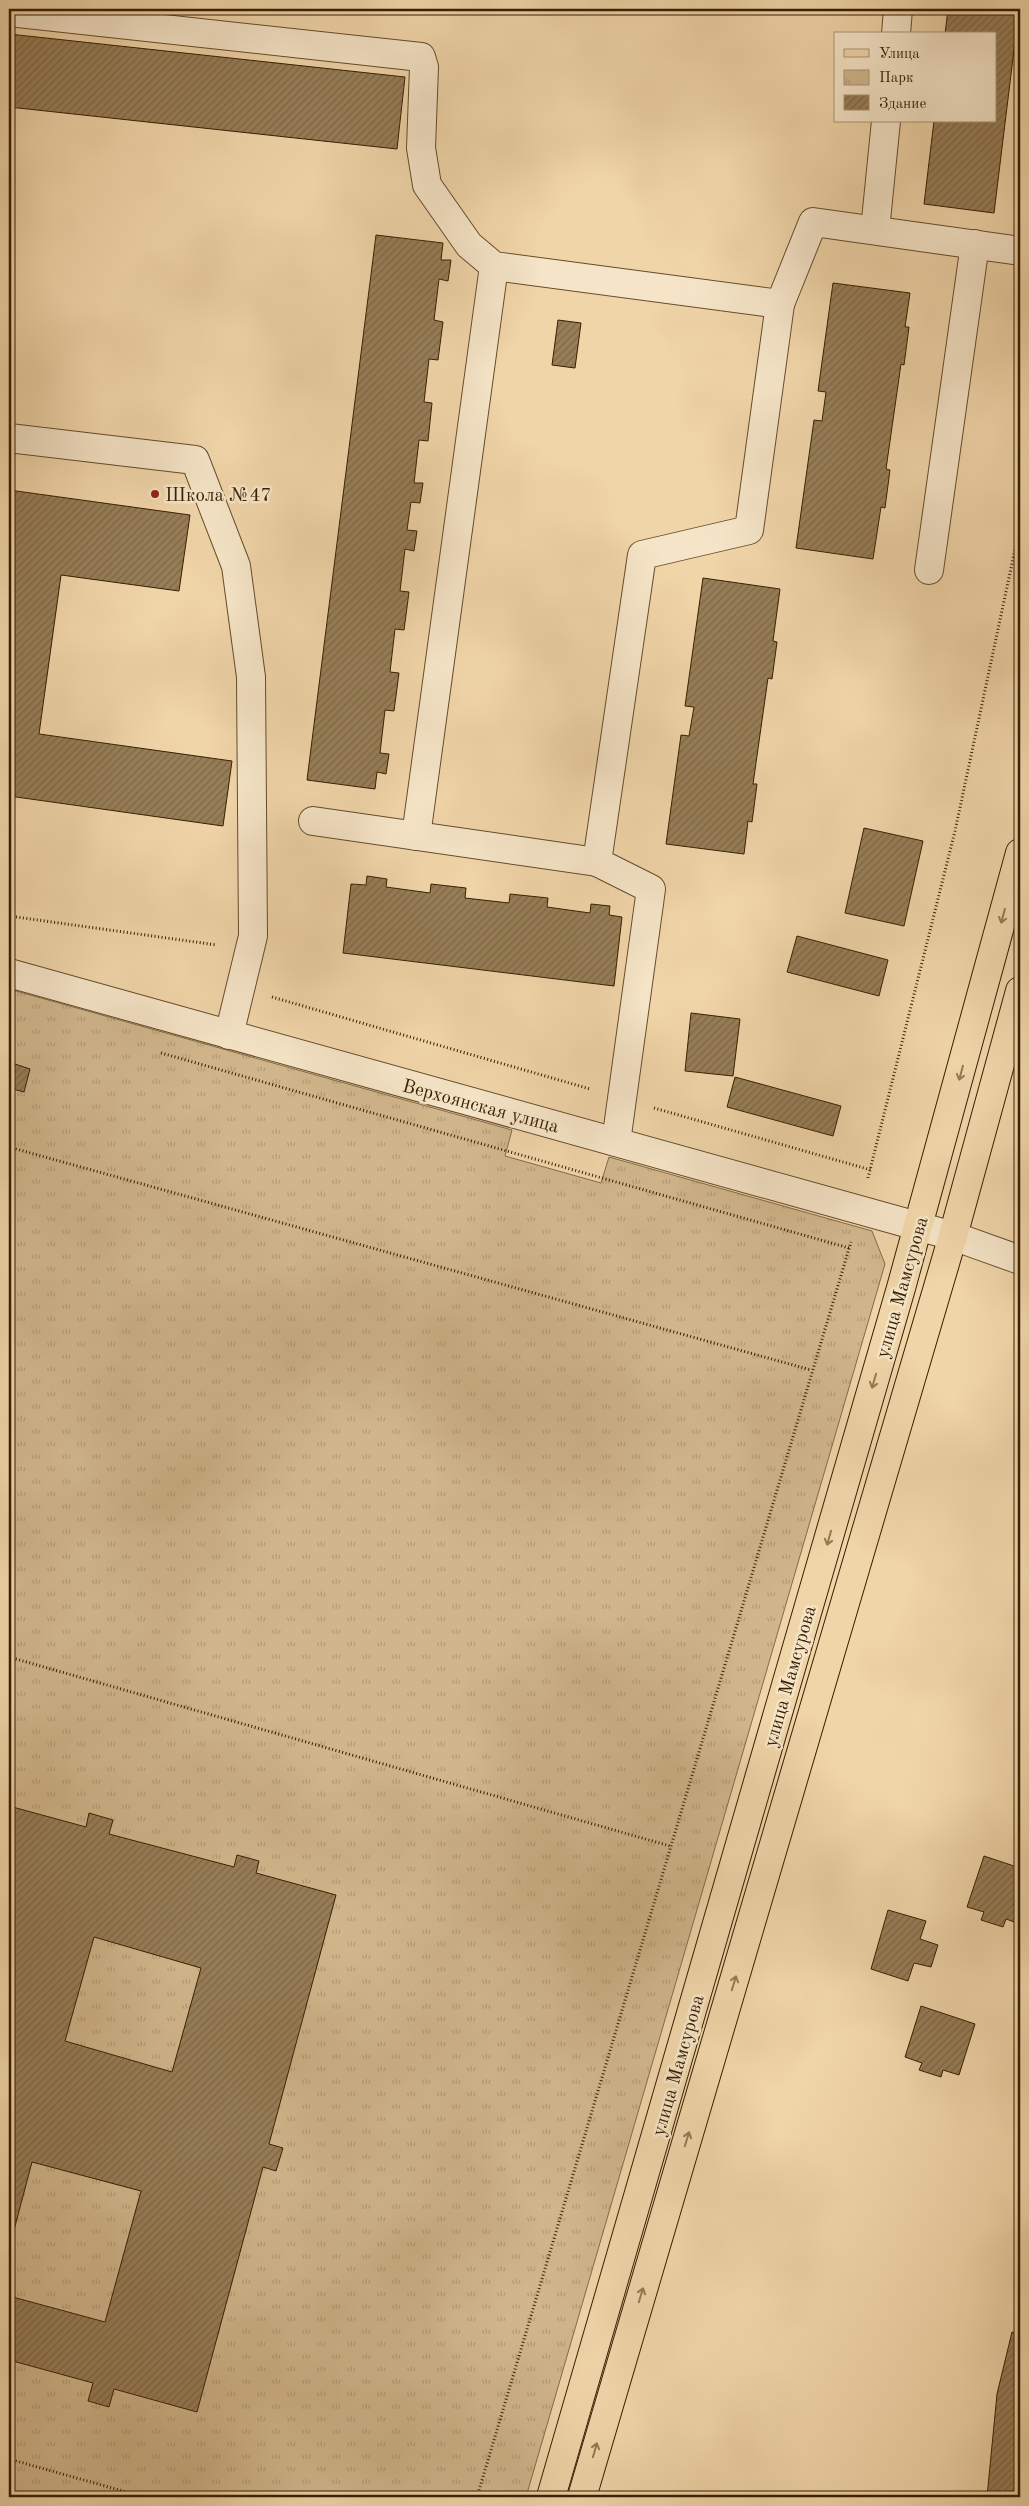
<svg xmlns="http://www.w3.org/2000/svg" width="1029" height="2506" font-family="'Old Standard TT',serif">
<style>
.park{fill:url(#park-tufts);stroke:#846a46}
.building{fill:url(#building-hatch);stroke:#371f00;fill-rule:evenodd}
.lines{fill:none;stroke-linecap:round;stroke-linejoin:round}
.minor-casing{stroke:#654c2a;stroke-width:30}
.major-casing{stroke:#371f00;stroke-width:30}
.path{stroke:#371f00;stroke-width:3;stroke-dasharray:1 2.5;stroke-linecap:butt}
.minor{stroke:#f5e4c7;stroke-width:28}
.major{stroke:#f0d5a9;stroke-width:28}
.oneway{stroke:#947a54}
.poi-dot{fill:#8f2418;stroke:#f5e4c7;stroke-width:2}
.labels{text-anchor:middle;stroke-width:5;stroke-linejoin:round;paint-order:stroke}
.poi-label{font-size:19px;fill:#371f00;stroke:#f5e4c7;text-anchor:start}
.street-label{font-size:19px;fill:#371f00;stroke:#f5e4c7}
</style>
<defs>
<pattern id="park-tufts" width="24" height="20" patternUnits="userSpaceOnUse" patternTransform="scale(1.25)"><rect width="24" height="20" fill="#d1b68c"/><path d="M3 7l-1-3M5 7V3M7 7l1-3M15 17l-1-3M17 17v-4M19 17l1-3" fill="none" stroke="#b49c77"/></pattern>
<pattern id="building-hatch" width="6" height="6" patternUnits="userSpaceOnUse" patternTransform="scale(1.25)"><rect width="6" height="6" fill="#977e58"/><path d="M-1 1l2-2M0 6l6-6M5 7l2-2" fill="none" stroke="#7c6746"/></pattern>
</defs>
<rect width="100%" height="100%" fill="#f0d5a9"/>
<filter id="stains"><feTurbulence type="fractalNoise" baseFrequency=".004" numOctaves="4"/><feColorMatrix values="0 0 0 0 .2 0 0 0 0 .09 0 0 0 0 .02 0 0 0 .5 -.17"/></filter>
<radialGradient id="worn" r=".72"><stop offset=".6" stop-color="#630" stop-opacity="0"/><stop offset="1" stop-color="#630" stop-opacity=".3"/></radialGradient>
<polygon class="park" points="9,989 512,1130 505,1156 601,1183 609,1157 872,1231 885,1264 526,2497 16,2497 9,2495"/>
<g class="building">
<polygon points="948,9 1019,9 994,213 924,204 934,121 995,121 995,34 945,34"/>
<polygon points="9,34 405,77 397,149 9,107"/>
<polygon points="376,235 443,243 441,260 451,260 448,281 439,279 434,320 443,322 438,360 429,359 424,402 432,403 428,441 419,440 414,483 423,483 420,503 411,502 407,530 417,531 414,551 405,549 400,591 409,592 404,630 395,629 390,672 399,673 394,711 385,710 380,753 389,754 386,774 377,772 375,789 307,780"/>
<polygon points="833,283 910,293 905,327 909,327 904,365 901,364 886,469 890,470 885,508 881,507 873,559 796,548 814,420 822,421 826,392 818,391"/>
<polygon points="558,320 581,323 575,368 552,365"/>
<polygon points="9,490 190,515 179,591 61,575 39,734 232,761 223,826 9,796"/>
<polygon points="703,578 780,589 773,641 777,642 772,679 768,678 753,784 757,784 752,822 748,821 744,854 666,844 681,735 689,736 694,707 685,706"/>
<polygon points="864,828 923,841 904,926 845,913"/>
<polygon points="367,876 387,879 386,887 430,893 431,884 466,888 465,898 509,903 510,894 548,898 547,907 590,913 591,904 610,906 609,915 622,917 614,986 343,953 351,884 366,885"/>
<polygon points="797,936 888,960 879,996 787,972"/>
<polygon points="691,1013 740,1019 733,1076 685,1071"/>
<polygon points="9,1062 30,1069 24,1092 9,1088"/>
<polygon points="735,1077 841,1106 833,1136 727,1107"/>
<path d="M9 1806 86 1827 89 1813 113 1820 109 1834 234 1867 237 1855 259 1861 256 1873 336 1895 269 2144 283 2148 276 2171 263 2167 197 2412 114 2389 109 2407 88 2401 93 2383 9 2360V2296L105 2322 141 2191 32 2162 9 2249ZM94 1937 201 1968 172 2072 65 2041Z"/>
<polygon points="984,1856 1020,1868 1020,1924 1006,1919 1003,1927 981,1920 984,1912 967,1907"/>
<polygon points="888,1910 926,1921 920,1939 938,1945 931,1967 914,1963 908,1981 871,1969"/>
<polygon points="921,2006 975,2024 959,2075 943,2070 941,2077 919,2070 922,2063 905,2057"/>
<polygon points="1012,2332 1020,2334 1020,2497 987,2497 997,2394"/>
</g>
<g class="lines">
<defs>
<g id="minor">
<polyline points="9,12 421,57 424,67 421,148 427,185 469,245 494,266 780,304 813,222 1020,251"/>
<polyline points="896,34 898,9"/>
<polyline points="875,230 886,121"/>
<polyline points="9,438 195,460 236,566 251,677 253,936 229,1035"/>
<polyline points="929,570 975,244"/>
<polyline points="313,821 597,862"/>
<polyline points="416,836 494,266"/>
<polyline points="9,973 953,1236 1020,1260"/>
<polyline points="616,1142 651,889 597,862 642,555 749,530 780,304"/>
</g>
<g id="major">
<polyline points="551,2497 901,1288 1020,853"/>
<polyline points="582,2497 953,1236 1020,991"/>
</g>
</defs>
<use href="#minor" class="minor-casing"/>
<use href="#major" class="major-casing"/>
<g class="path">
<polyline points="9,916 217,945"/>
<polyline points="272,997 590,1089"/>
<polyline points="161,1053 849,1248"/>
<polyline points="654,1108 871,1170"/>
<polyline points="9,1147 811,1370"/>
<polyline points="868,1178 955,831 1020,526"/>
<polyline points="9,1657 670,1846"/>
<polyline points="9,2459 144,2497"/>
<polyline points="477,2497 851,1242"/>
</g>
<use href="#minor" class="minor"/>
<use href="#major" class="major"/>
</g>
<defs><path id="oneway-shaft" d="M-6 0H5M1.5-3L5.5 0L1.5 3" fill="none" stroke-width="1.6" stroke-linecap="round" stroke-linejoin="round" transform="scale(1.25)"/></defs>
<g class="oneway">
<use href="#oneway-shaft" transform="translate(1003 916) rotate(105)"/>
<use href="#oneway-shaft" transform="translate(961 1073) rotate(105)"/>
<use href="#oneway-shaft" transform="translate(874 1381) rotate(106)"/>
<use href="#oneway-shaft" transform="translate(829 1538) rotate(106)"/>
<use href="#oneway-shaft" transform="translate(734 1983) rotate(-73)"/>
<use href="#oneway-shaft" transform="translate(687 2139) rotate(-73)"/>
<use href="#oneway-shaft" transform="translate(641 2295) rotate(-73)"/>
<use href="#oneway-shaft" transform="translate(595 2450) rotate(-74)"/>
</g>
<circle class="poi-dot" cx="155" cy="494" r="5"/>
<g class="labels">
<g class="poi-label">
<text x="165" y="501">Школа №47</text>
</g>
<g class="street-label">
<text transform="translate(481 1105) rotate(15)" y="7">Верхоянская улица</text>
<text transform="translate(901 1287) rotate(-74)" y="7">улица Мамсурова</text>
<text transform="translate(789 1676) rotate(-74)" y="7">улица Мамсурова</text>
<text transform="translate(677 2065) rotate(-74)" y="7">улица Мамсурова</text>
</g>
</g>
<rect width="1029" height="2506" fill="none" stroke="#f0d5a9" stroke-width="30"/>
<rect x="10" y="10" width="1009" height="2486" fill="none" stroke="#371f00" stroke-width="2.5"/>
<rect x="15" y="15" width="999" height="2476" fill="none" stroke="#371f00"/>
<rect x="834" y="32" width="162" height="90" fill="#f5e4c7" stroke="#a99577"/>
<rect x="844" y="49" width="25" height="8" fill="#f0d5a9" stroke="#a99577"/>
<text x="879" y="58" font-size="15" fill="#371f00">Улица</text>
<rect x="844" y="70" width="25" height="15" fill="url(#park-tufts)" stroke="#a99577"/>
<text x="879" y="82" font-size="15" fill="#371f00">Парк</text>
<rect x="844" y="95" width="25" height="15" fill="url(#building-hatch)" stroke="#a99577"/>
<text x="879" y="108" font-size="15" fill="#371f00">Здание</text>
<rect width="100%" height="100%" filter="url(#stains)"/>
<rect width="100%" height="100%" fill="url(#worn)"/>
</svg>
